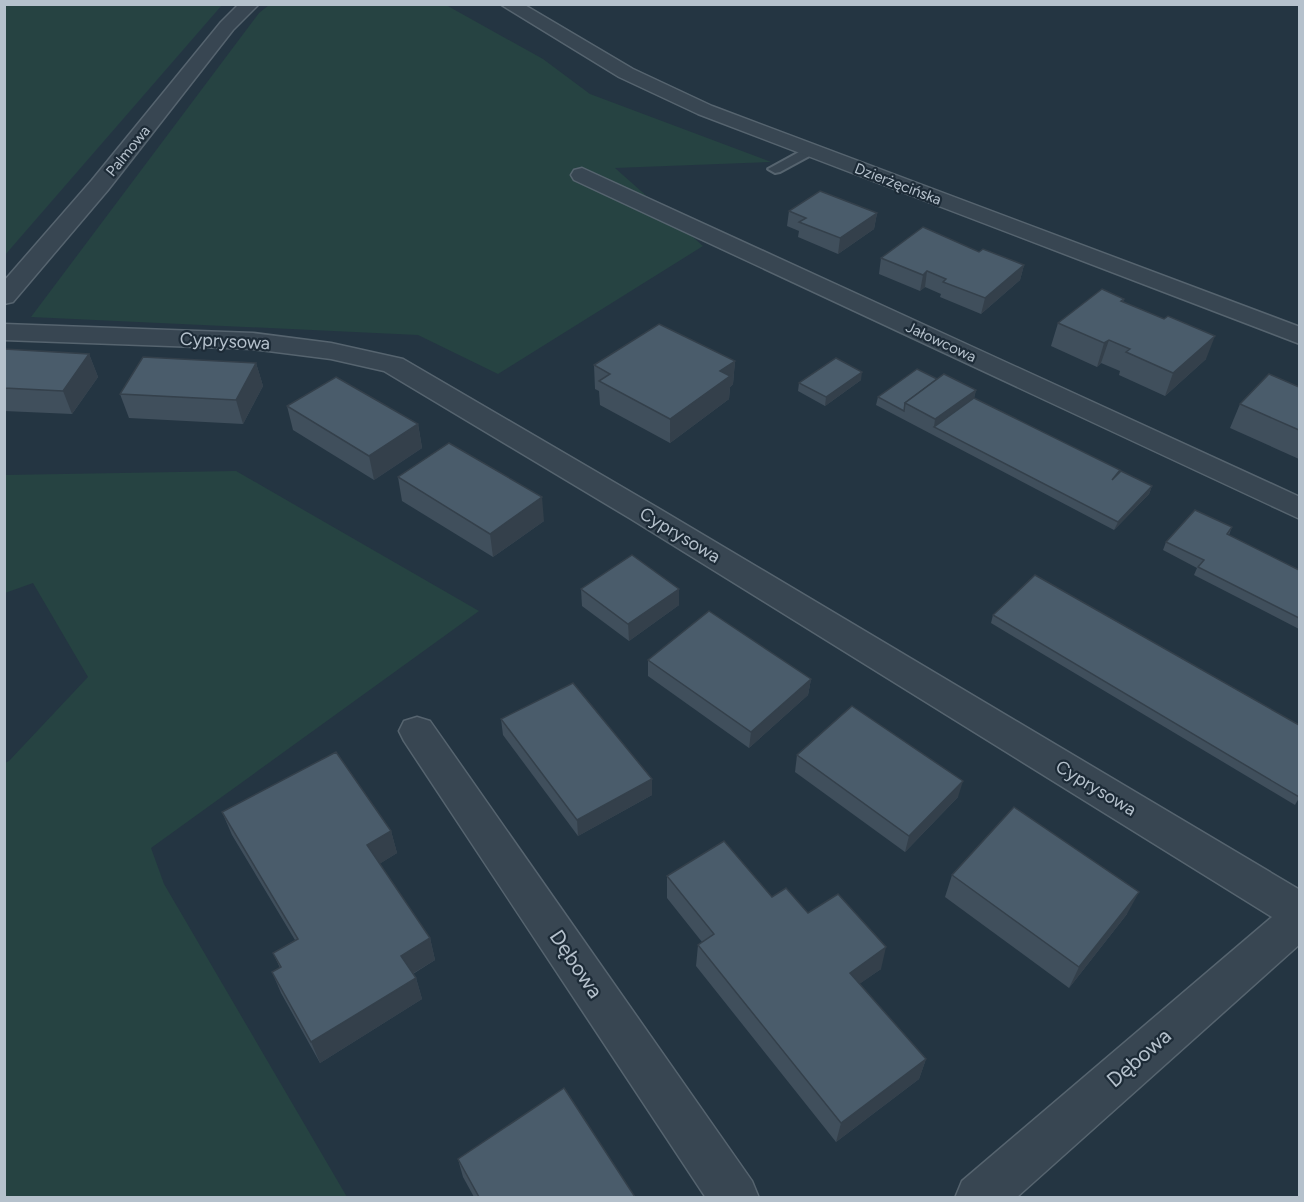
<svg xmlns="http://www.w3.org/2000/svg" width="1304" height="1202" font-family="Figtree,sans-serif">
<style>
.green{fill:#264342}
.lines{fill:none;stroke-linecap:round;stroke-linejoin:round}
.service-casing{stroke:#56646f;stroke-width:4}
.minor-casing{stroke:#56646f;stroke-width:3}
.tertiary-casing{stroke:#56646f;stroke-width:3}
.service{fill:#384652;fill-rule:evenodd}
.minor{fill:#384652;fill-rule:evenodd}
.tertiary{fill:#384652;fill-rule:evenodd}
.wall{fill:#404f5c}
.shaded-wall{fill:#34404b}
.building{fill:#4a5c6b;stroke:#34404b;stroke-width:1.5}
.labels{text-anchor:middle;stroke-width:4.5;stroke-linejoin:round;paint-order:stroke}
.far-street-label{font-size:15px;fill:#b5c1cc;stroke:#1d2b37}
.street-label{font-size:18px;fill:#b5c1cc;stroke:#1d2b37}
.near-street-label{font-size:21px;fill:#b5c1cc;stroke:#1d2b37}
</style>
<rect width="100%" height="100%" fill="#243542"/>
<g class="green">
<polygon points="5,4 222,5 5,255 4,5"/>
<polygon points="269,5 446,5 543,59 590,94 771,162 615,168 703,246 498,374 418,335 31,317 259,13"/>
<polygon points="236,471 479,611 151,848 164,884 347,1197 5,1197 5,763 9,761 88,677 33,583 5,593 5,475"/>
</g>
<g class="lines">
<defs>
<polygon id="service" points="810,146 817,150 815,153 780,172 775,173 768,169"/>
<g id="minor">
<polygon points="239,4 259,4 233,30 108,190 13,302 4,304 4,281 92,180 221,22"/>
<polygon points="582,168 1300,497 1300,519 574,180 571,175 574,170"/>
<polygon points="4,324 253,333 331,343 403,359 653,505 1300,890 1300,944 1016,1198 955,1198 962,1181 1272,917 631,519 384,371 331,359 253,349 4,340"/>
<polygon points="417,717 430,721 752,1181 759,1198 706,1198 404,741 399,731 404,721"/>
</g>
<polygon id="tertiary" points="500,4 523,4 633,69 712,106 1300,327 1300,344 698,114 619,77"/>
</defs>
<use href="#service" class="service-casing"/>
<use href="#minor" class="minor-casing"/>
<use href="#tertiary" class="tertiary-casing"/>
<use href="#service" class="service"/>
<use href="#minor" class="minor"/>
<use href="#tertiary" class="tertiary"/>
</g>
<g class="wall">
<polygon points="789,211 877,213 874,229 838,254 798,237 799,231 787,226"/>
<polygon points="979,252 1024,265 1020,280 981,314 940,297 941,294 925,287 920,291 879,274 881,258"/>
<polygon points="1124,299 1123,302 1206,359 1165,396 1119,375 1120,371 1101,363 1097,367 1051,346 1058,323"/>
<polygon points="4,349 89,354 98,377 72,414 4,411"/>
<polygon points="735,361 733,384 730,387 729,399 670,443 600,405 599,391 595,389 594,365"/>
<polygon points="256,363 263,386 243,424 129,418 120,394"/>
<polygon points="937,379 976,390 974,398 1120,470 1119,473 1152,486 1149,494 1114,530 876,405 878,397"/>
<polygon points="861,380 825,406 798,391 799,383"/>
<polygon points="1299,387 1299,459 1230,428 1240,404"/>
<polygon points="287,406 418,424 422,448 374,480 293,430"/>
<polygon points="398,477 544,521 493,557 402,501"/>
<polygon points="1232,527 1229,535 1299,570 1299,629 1194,575 1197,568 1163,550 1166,542"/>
<polygon points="581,589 679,589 679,605 629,641 582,606"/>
<polygon points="993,615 1299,725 1299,798 1295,805 991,623"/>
<polygon points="648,660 811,679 808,695 749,748 648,676"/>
<polygon points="501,719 652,795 578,836 503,735"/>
<polygon points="797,755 958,797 905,852 795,772"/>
<polygon points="222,812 391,831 397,853 379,864 430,938 435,960 413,974 416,978 422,999 320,1063 281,993 272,972 280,968 273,953 295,940 232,835"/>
<polygon points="952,875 1127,914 1069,988 945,897"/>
<polygon points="667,876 772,897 808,913 881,969 859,984 926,1059 919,1079 836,1142 696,966 698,945 702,942 667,898"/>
<polygon points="458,1159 635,1197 474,1197 463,1177"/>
</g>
<g class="shaded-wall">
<polygon points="877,213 874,229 838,254 840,238"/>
<polygon points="1024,265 1020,280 981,314 985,298"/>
<polygon points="927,271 925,287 920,291 923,275"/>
<polygon points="1215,336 1206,359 1165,396 1173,373"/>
<polygon points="1109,340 1101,363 1097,367 1104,343"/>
<polygon points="89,354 98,377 72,414 63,391"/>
<polygon points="735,361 733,384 730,387 729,399 670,443 670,419 720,371"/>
<polygon points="256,363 263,386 243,424 236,400"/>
<polygon points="862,372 861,380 825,406 826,397"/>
<polygon points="976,390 972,406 934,427 935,419"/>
<polygon points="418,424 422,448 374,480 369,456"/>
<polygon points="1152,486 1149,494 1114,530 1118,522"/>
<polygon points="542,497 544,521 493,557 490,534"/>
<polygon points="679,589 679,605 629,641 628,624"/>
<polygon points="811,679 808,695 749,748 751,732"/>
<polygon points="652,779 652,795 578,836 577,820"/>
<polygon points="963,781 958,797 905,852 909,836"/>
<polygon points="391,831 397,853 373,868 367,845"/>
<polygon points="1139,892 1127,914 1069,988 1079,967"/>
<polygon points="430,938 435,960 407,977 401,956"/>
<polygon points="886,947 881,969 845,994 850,973"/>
<polygon points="416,978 422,999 320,1063 311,1042"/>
<polygon points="926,1059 919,1079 836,1142 841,1123"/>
</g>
<g class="building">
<polygon points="820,191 877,213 840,238 799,222 806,218 789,211"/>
<polygon points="923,227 979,252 983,249 1024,265 985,298 943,282 946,279 927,271 923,275 881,258"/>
<polygon points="1102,289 1124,299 1121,301 1164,319 1168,316 1215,336 1173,373 1126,352 1130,349 1109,340 1104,343 1058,323"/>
<polygon points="659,324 735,361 720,371 730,376 670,419 599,381 610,374 594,365"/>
<polygon points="4,349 89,354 63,391 4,388"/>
<polygon points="143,357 256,363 236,400 120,394"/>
<polygon points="836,358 862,372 826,397 799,383"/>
<polygon points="917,369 937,379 905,403 904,411 878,397"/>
<polygon points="944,374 976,390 935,419 905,403"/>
<polygon points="1269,374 1299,387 1299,430 1240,404"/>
<polygon points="336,377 418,424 369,456 287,406"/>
<polygon points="974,398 1120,470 1112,480 1121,471 1152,486 1118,522 934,427"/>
<polygon points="449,443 542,497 490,534 398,477"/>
<polygon points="1195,510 1232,527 1227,534 1299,570 1299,618 1198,567 1204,560 1166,542"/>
<polygon points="632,555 679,589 628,624 581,589"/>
<polygon points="1035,575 1299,725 1299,797 993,615"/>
<polygon points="709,611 811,679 751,732 648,660"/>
<polygon points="573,683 652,779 577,820 501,719"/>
<polygon points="852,706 963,781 909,836 797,755"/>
<polygon points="336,752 391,831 367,845 430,938 401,956 416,978 311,1042 272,972 281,967 273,953 298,939 222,812"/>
<polygon points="1014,807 1139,892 1079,967 952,875"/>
<polygon points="724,841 772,897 786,888 808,913 838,894 886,947 850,973 926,1059 841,1123 698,945 714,934 667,876"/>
<polygon points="564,1088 635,1197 479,1197 458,1159"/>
</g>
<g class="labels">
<g class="far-street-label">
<text transform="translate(128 151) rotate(-51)" y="5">Palmowa</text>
<text transform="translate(898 184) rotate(21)" y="5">Dzierżęcińska</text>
<text transform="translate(941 342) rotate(25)" y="5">Jałowcowa</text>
</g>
<g class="street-label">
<text transform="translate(225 341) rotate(3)" y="6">Cyprysowa</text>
<text transform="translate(680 535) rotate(31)" y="6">Cyprysowa</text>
<text transform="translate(1096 788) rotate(31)" y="6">Cyprysowa</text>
</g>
<g class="near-street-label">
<text transform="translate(576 964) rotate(56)" y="7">Dębowa</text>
<text transform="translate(1139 1058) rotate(-41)" y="7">Dębowa</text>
</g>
</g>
<rect width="1304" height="1202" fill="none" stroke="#b5c1cc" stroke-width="12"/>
</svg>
